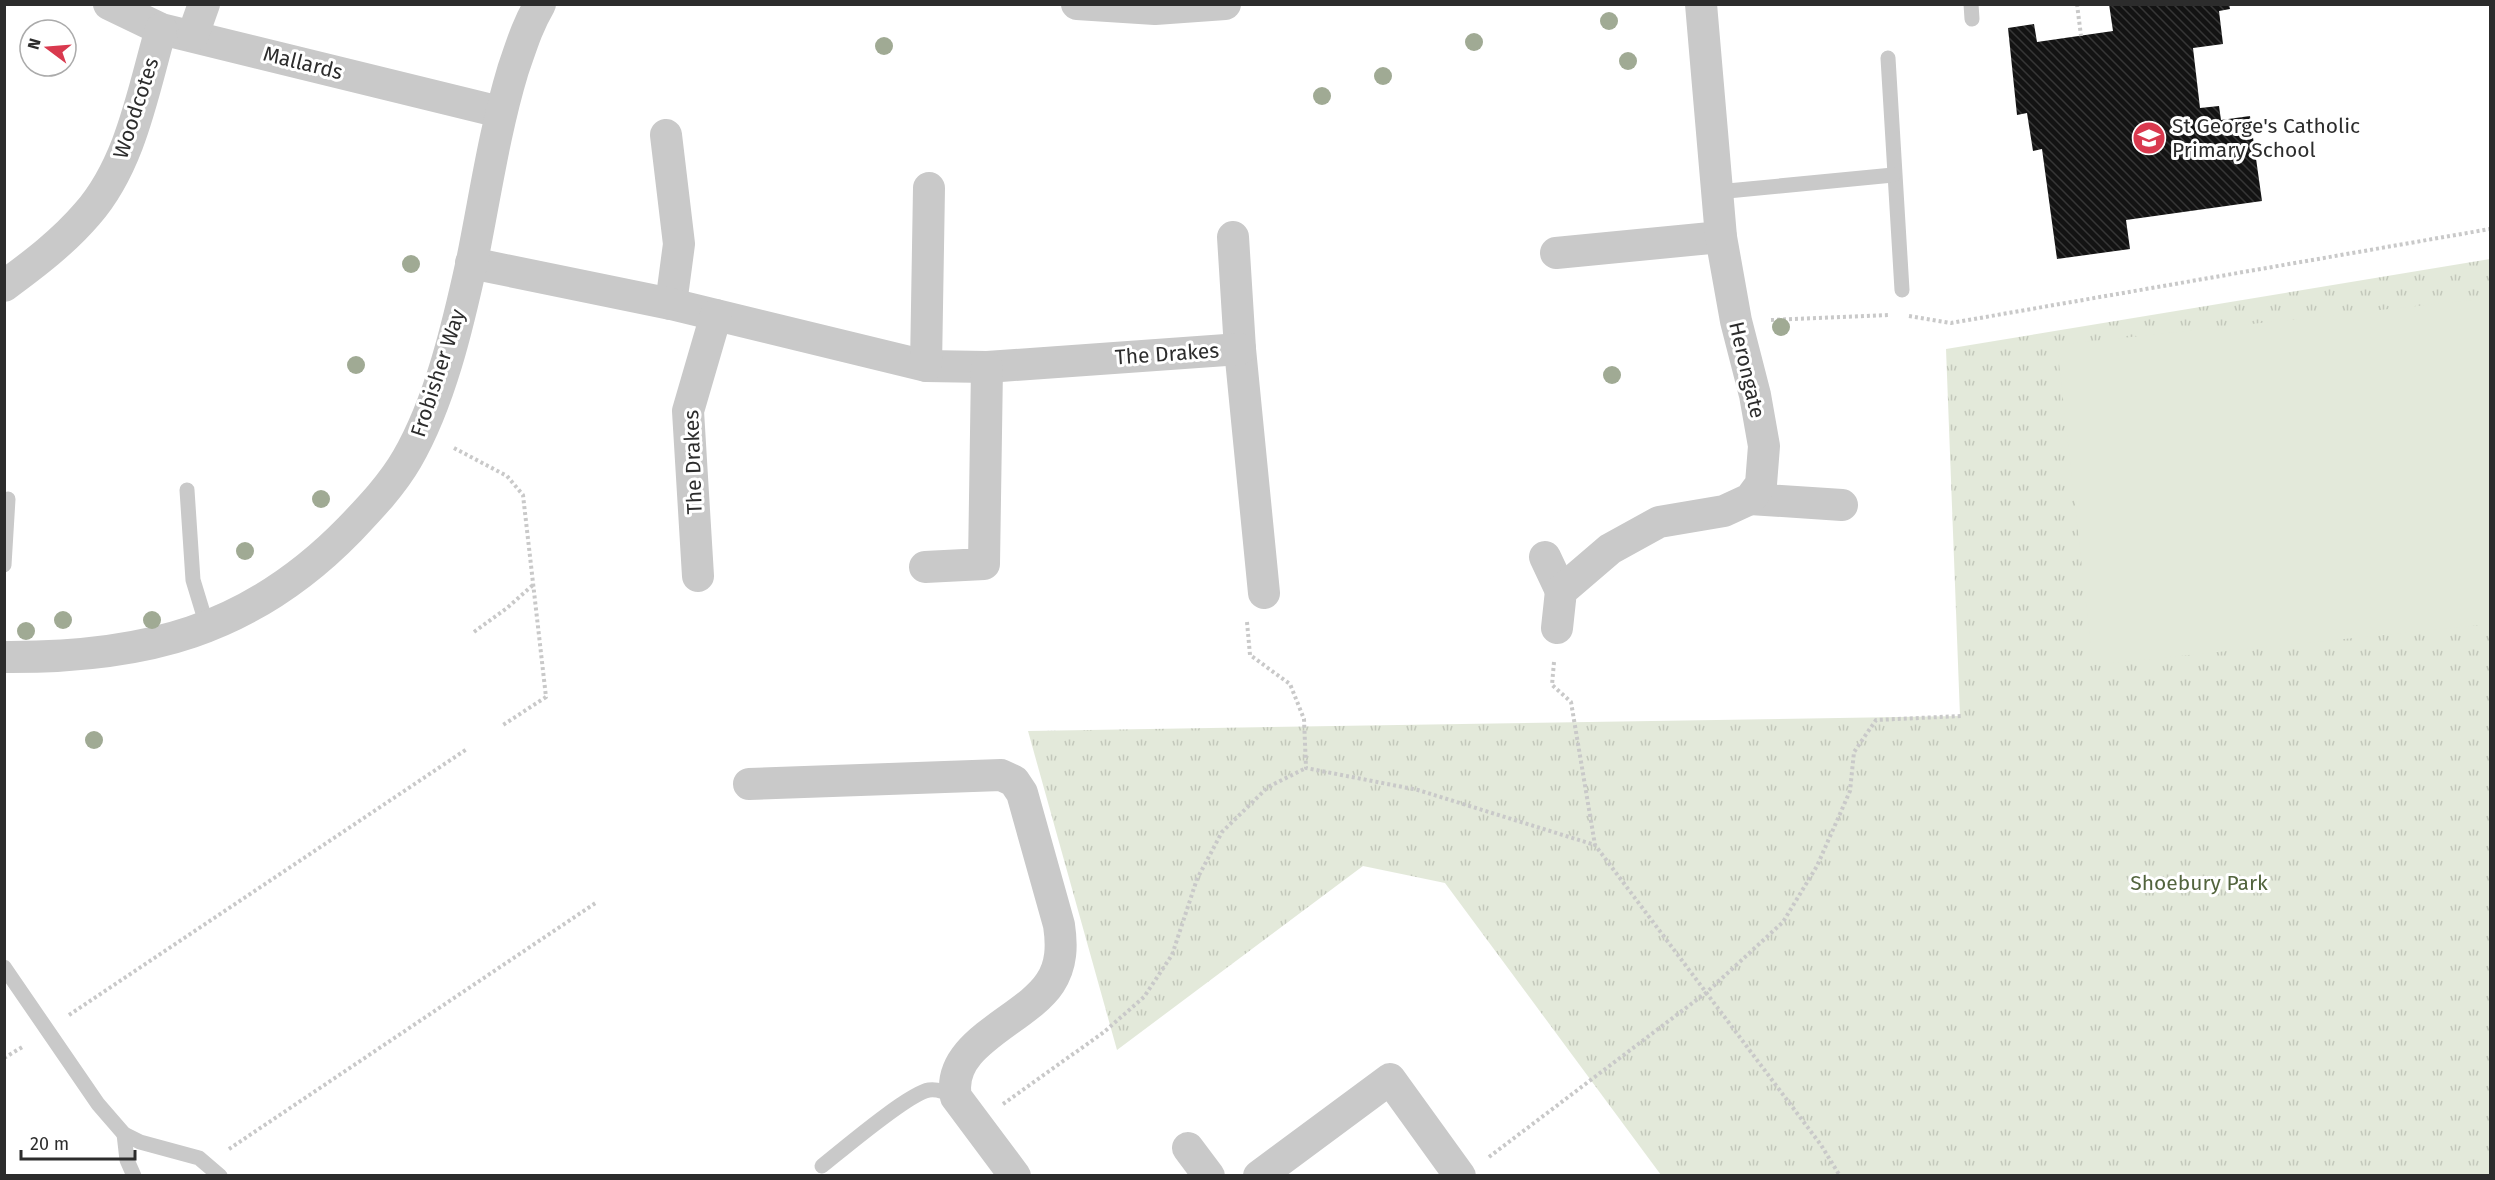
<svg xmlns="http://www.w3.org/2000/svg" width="2495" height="1180" font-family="'Fira Sans',sans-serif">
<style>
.park{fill:url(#park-tufts)}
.garden{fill:#e3e9da}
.building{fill:url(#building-back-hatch)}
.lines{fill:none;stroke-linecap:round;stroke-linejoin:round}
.path{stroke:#c9c9c9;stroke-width:4;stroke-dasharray:3 3;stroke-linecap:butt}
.lane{stroke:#c9c9c9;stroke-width:15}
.street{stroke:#c9c9c9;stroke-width:32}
.tree{fill:#a0aa94}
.labels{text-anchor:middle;stroke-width:6;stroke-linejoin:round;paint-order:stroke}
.street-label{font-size:21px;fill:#2c2c2c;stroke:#fff}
.poi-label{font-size:21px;fill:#2c2c2c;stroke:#fff;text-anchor:start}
.park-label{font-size:21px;fill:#52643d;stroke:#fff}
</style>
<defs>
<pattern id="park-tufts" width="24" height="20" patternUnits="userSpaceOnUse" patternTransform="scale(1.5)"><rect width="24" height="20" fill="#e3e9da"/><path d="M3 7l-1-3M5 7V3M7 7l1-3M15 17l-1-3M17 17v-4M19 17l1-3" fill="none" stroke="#c3c8bb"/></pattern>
<pattern id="building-back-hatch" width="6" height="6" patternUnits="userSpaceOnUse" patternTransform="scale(1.5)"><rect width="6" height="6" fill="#131313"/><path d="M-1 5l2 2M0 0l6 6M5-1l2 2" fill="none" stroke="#363636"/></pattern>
</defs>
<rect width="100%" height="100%" fill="#fff"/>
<polygon class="park" points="2490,259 2490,1175 1661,1175 1445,883 1363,866 1117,1050 1028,731 1960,716 1946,349"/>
<polygon class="garden" points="2490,298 2490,624 2093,665 2057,345"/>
<polygon class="building" points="2109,4 2229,4 2230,9 2219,11 2223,44 2193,48 2200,108 2219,106 2221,120 2250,116 2262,201 2126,220 2130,249 2057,259 2042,149 2033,151 2027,113 2017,115 2008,28 2034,24 2037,42 2113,31"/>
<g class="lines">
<g class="path">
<polyline points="2077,4 2081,36"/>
<polyline points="1909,316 1951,323 2490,229"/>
<polyline points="1771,320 1890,315"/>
<polyline points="454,448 507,476 523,495 546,697 503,725"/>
<polyline points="1247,622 1250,655 1290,684 1304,719 1306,768 1418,790 1595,845"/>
<polyline points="474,632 507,608 533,585"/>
<polyline points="1554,662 1552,685 1571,702 1595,845 1821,1145 1840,1176"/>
<polyline points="69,1015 467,749"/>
<polyline points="4,1058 24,1046"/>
<polyline points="1003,1104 1104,1032 1144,997 1172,955 1197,879 1222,832 1268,787 1306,768"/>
<polyline points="229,1149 597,902"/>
<polyline points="1489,1157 1707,992 1783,922 1817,866 1850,791 1854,752 1876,720 1961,716"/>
</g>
<g class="lane">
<polyline points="1971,4 1972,19"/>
<polyline points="1888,58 1902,290"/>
<polyline points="1717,192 1893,175"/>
<polyline points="187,490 193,580 207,626"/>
<polyline points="4,565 8,499"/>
<polyline points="4,967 98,1104 124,1134 140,1142 199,1158 220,1176"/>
<polyline points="124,1134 127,1160 134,1176"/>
<path d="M822 1166C842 1150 909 1093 929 1090 940 1089 947 1093 956 1097"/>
</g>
<g class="street">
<polyline points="109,4 161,29 500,112"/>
<polyline points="1077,4 1155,9 1225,4"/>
<polyline points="193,35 204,4"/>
<polyline points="666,135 679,244 671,304"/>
<polyline points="1233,237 1240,349 1264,593"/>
<polyline points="1556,253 1721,237"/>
<polyline points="471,263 671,304 926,366 987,367 1240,349"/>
<path d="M4 286C34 264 63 242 87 214 131 164 143 91 161 29"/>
<polyline points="926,366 929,188"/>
<polyline points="1750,499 1842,505"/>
<polyline points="1545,557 1561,591"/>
<polyline points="925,567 984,564 987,367"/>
<polyline points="698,576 688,411 716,315"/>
<polyline points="1557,628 1561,591 1610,549 1659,522 1724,511 1750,499 1761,484 1764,446 1755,395 1736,321 1721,237 1701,4"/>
<path d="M4 657C143 658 250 632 350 529 370 508 392 485 407 459 440 402 458 325 472 261 485 197 494 133 513 70 521 47 527 26 540 4"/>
<path d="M749 784 1001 775 1014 781 1022 793 1059 925C1062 945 1062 965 1050 983 1025 1021 945 1043 956 1097L1015 1176"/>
<polyline points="1188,1148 1209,1176"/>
<polyline points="1259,1176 1390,1079 1460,1176"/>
</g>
</g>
<g class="tree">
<circle cx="1609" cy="21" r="9"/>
<circle cx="1474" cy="42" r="9"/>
<circle cx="884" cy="46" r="9"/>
<circle cx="1628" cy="61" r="9"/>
<circle cx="1383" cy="76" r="9"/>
<circle cx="1322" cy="96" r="9"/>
<circle cx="411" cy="264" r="9"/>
<circle cx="1781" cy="327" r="9"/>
<circle cx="356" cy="365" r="9"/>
<circle cx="1612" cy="375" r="9"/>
<circle cx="321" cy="499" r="9"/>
<circle cx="245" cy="551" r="9"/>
<circle cx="63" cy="620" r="9"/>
<circle cx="152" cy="620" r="9"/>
<circle cx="26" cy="631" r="9"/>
<circle cx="94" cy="740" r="9"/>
</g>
<defs>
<symbol id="school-disc" viewBox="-11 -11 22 22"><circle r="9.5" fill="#d9394e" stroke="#fff"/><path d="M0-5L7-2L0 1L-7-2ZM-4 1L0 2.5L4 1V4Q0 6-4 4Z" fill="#fff"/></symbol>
</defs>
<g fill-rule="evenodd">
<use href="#school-disc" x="2130" y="119" width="38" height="38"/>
</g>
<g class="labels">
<g class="street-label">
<text transform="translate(303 63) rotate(14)" y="7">Mallards</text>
<text transform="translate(136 108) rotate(-72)" y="7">Woodcotes</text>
<text transform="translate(1167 354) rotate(-4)" y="7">The Drakes</text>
<text transform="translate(1747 370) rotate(77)" y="7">Herongate</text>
<text transform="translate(438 373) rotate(-72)" y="7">Frobisher Way</text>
<text transform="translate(693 462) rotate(-92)" y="7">The Drakes</text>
</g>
<g class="poi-label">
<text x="2172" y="133">St George's Catholic<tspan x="2172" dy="24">Primary School</tspan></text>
</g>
<g class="park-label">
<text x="2199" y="890">Shoebury Park</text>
</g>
</g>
<rect width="2495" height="1180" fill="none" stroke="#2c2c2c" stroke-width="12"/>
<g transform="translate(48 48) rotate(286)"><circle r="28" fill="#ffffff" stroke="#ababab" stroke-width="1.5"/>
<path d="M0-4.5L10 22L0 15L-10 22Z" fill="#d9394e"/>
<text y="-9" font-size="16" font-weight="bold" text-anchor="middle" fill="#2c2c2c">N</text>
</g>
<path d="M21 1150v9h114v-9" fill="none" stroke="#2c2c2c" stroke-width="3"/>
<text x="30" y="1150" font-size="18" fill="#2c2c2c" stroke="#ffffff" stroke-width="4.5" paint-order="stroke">20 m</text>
</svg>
